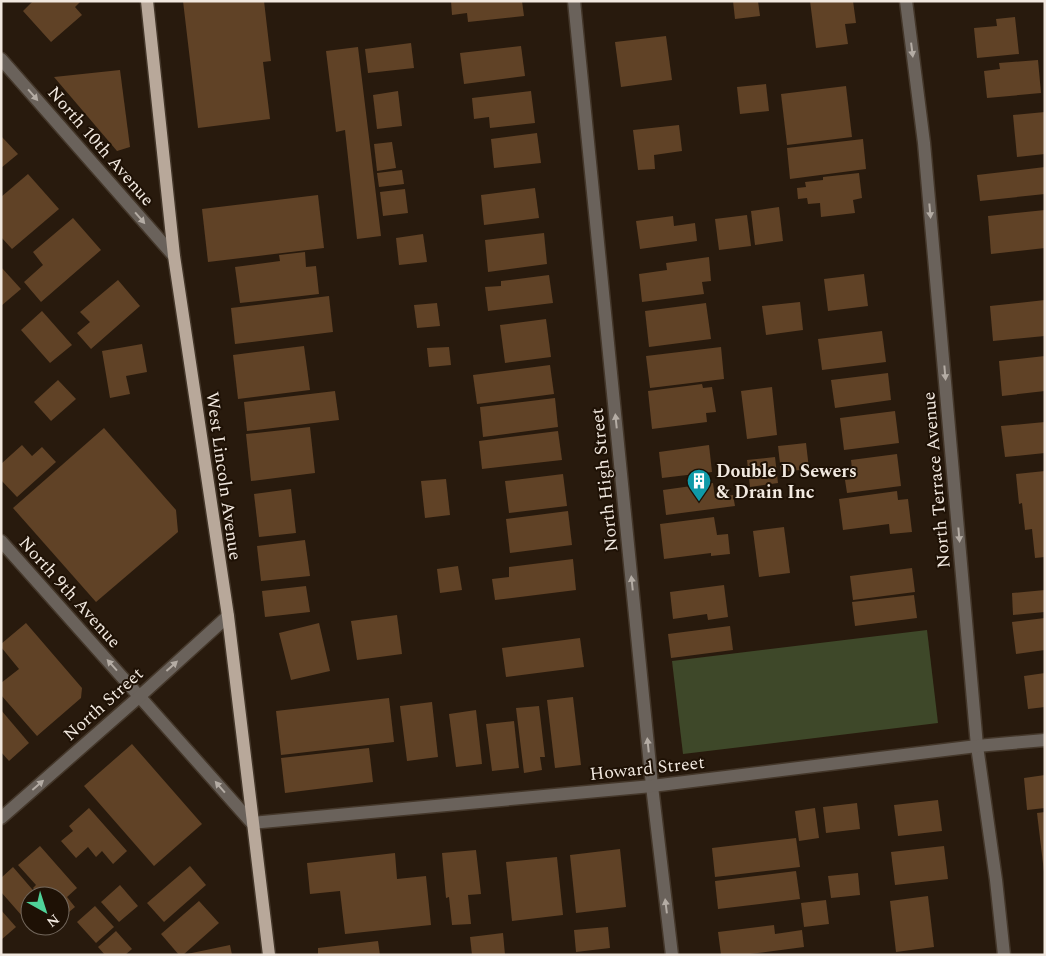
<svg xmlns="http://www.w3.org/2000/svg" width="1046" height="956" font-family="Spectral,serif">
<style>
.green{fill:#3e4829}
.building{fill:#604226}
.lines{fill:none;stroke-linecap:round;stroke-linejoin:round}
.minor-casing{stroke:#44372a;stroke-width:15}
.major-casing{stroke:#44372a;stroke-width:15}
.minor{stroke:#6a625b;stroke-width:12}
.major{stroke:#b8a89a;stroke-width:12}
.oneway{fill:#b4aca4}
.labels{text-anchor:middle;stroke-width:4;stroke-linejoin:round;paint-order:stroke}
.street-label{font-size:18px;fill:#f1e8df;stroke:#1e1105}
.poi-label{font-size:18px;font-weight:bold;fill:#f1e8df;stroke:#1e1105;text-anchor:start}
</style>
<rect width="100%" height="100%" fill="#281a0d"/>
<polygon class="green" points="927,630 938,723 683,754 672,661"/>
<g class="building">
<polygon points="33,1 81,1 75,7 82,15 51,42 23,11"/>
<polygon points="183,1 264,1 271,61 263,62 270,119 198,128"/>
<polygon points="451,1 522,1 524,16 468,22 467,13 452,15"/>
<polygon points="733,1 758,1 760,16 735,19"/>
<polygon points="810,1 853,1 856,23 845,24 848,44 816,48"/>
<polygon points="1015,17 1019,54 977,58 974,28 997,26 996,19"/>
<polygon points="666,36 672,80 621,87 615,42"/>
<polygon points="411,43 414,68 368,73 365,49"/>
<polygon points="521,46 525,76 464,84 460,53"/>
<polygon points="358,47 381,236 357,239 345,130 336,132 326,51"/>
<polygon points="1038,60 1041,93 987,98 984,71 1000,69 999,63"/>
<polygon points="120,70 130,147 117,151 54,77"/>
<polygon points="766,84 769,111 740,114 737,87"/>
<polygon points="846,86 852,137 787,145 781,94"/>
<polygon points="398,91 402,126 377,129 373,95"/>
<polygon points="531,91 535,123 490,128 489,117 474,119 472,98"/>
<polygon points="1045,112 1045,154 1017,157 1013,115"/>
<polygon points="679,125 682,151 654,155 655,169 638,170 633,130"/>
<polygon points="537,133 541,163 494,168 491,139"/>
<polygon points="1,136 18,154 1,168"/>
<polygon points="863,139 866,169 790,179 787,148"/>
<polygon points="392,142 396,168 377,171 374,144"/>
<polygon points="1045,167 1045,194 980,201 977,175"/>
<polygon points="402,170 404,184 379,187 377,173"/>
<polygon points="859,173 862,198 853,200 855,213 821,217 820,203 808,204 807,198 798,199 797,188 806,187 805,182 823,180 823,177"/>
<polygon points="28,174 59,209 12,249 1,237 1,197"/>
<polygon points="535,188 539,218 484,225 481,195"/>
<polygon points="405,189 408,213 383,216 380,192"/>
<polygon points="318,195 324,248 208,262 202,209"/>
<polygon points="779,207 783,241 755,245 751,211"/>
<polygon points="1045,210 1045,248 991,254 988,216"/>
<polygon points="747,215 751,246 719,250 715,219"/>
<polygon points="673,216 674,226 695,223 697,241 640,249 636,221"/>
<polygon points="73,218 101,250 41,302 24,282 43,265 33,252"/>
<polygon points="544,233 547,264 488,272 485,240"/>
<polygon points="423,234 427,262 399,265 396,238"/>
<polygon points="305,252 306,267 316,266 319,294 240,303 235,267 280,261 279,255"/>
<polygon points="709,257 711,281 702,282 704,294 642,302 639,274 667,270 666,263"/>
<polygon points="1,267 21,289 1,306"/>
<polygon points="864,274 868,306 828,311 824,279"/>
<polygon points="549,275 553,303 488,311 485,287 501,286 501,281"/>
<polygon points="118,280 140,306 91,349 77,333 90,322 80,312"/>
<polygon points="329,296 333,332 235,344 231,308"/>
<polygon points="1045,300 1045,336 993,341 990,306"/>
<polygon points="800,302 803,330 766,335 762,306"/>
<polygon points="437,303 440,326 417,328 414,305"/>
<polygon points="706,303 711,339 649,347 645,311"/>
<polygon points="42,311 72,345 50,363 21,330"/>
<polygon points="546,319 551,357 505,363 500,325"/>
<polygon points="882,331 886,362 822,370 818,339"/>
<polygon points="142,344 147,372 126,376 130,394 110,398 102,351"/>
<polygon points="304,346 310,390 238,399 233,355"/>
<polygon points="449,347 451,365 429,367 427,348"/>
<polygon points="721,347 724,379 650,388 646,356"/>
<polygon points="1045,356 1045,391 1002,396 999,361"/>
<polygon points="550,365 554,394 477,404 473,375"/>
<polygon points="888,373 891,400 835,408 831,380"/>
<polygon points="58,380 76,399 51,421 34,402"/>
<polygon points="702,384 703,388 712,387 716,412 706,413 707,422 652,429 648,391"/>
<polygon points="772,387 777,435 747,439 741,391"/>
<polygon points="335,391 339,420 247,431 244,402"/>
<polygon points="555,398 558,427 483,437 480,407"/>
<polygon points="895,411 899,443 844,450 840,418"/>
<polygon points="1045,422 1045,453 1005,457 1001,426"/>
<polygon points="310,427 315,473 251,481 246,434"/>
<polygon points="104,428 176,510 178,532 96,602 13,508"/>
<polygon points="558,431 562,460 482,469 479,441"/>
<polygon points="806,443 809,469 781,472 778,446"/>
<polygon points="22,445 32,456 42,447 56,462 17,497 1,480 1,464"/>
<polygon points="709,445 712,472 662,478 659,452"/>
<polygon points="897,454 901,486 847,493 845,480 853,479 851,460"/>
<polygon points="775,457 778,483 750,487 747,460"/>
<polygon points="1045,471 1045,557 1035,558 1032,529 1025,530 1022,503 1019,504 1016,474"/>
<polygon points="563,474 567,506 509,513 505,481"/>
<polygon points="446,479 450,515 425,518 421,481"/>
<polygon points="713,483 715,498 733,495 735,506 666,515 663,490"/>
<polygon points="291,489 296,533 259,537 254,494"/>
<polygon points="897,491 898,500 908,499 912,532 890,534 889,524 843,530 839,499"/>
<polygon points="568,511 572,545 510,553 506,519"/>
<polygon points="714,517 717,535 728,534 730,554 711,556 711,553 664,559 660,524"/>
<polygon points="784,527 790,573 759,577 753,531"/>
<polygon points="305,540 310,576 261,581 257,546"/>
<polygon points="573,559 576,590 495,600 492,579 509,577 509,567"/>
<polygon points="458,566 462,590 440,593 437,569"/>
<polygon points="912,568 915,592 853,600 850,576"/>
<polygon points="724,585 728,617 708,620 707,614 673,619 670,592"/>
<polygon points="306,586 310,612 265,617 262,591"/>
<polygon points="1045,590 1045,612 1013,615 1012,593"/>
<polygon points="914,595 917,618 855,626 852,602"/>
<polygon points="397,615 402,654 357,660 351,621"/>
<polygon points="1045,618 1045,650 1016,654 1012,622"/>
<polygon points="26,623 82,688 81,698 37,736 1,695 1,683 19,669 1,647 1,644"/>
<polygon points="319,623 330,671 291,680 279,633"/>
<polygon points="730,626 733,650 671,658 668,634"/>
<polygon points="580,638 584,667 506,677 502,648"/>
<polygon points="1045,673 1045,707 1028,709 1024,676"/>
<polygon points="573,697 581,765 555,768 547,700"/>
<polygon points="389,698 394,742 281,755 276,711"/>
<polygon points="432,702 438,757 407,761 400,706"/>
<polygon points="539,706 545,757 540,757 542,770 524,773 516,708"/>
<polygon points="1,710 29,743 9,761 1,752"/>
<polygon points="476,710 482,764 456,767 449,714"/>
<polygon points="514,721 519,768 492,771 486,724"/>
<polygon points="132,744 202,824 154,866 84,786"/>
<polygon points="369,748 373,782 285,793 281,758"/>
<polygon points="1045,775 1045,808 1027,810 1024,778"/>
<polygon points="938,800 942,831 898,836 894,805"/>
<polygon points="857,803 860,829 826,833 823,807"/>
<polygon points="89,808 127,851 113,864 102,851 96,857 88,847 76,858 61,841 73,831 69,826"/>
<polygon points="815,808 819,838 799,841 795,811"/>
<polygon points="1045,812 1045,872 1044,872 1037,813"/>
<polygon points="796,838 800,867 715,877 712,848"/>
<polygon points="40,846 77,888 67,897 75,907 63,917 60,914 60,896 40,896 33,888 36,885 18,865"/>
<polygon points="944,846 948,879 895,885 891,852"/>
<polygon points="620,849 626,907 576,913 570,855"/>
<polygon points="476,850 481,894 468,895 471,924 452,925 449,897 446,898 442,853"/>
<polygon points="395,853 397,879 426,876 431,925 345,934 340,891 310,894 307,863"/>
<polygon points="557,857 563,915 512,921 506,862"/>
<polygon points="190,866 206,885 164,922 147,903"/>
<polygon points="13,867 38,896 30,896 30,925 1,892 1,878"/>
<polygon points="796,871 800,899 718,909 715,881"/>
<polygon points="858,873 860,895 831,898 828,876"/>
<polygon points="120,885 138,906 119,922 101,902"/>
<polygon points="928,896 934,947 896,952 890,901"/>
<polygon points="826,900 829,924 804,927 801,903"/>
<polygon points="199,901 219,923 183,955 179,955 161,934"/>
<polygon points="95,906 114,927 96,943 77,922"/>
<polygon points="1,910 16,927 1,940"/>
<polygon points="774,925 775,934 802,930 804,947 742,955 721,955 718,932"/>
<polygon points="608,927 610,948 576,952 574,930"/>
<polygon points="116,931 132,949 125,955 105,955 98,947"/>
<polygon points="503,933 505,955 472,955 470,937"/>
<polygon points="378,941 380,955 318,955 318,948"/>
<polygon points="230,945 232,955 187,955 187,954"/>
</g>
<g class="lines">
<defs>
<g id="minor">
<polyline points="574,1 652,786 672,955"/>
<polyline points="906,1 924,143 977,746 996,880 1004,955"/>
<polyline points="1,59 174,256"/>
<polyline points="1,541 252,823 652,786 977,746 1045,740"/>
<polyline points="1,818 140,696 228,616"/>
</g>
<polyline id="major" points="147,1 174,256 228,616 269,955"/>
</defs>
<use href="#minor" class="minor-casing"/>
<use href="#major" class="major-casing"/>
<use href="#minor" class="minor"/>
<use href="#major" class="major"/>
</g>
<defs><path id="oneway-solid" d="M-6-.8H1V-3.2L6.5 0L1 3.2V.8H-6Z" transform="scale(1.25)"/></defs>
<g class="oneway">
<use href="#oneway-solid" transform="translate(912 50) rotate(83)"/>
<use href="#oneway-solid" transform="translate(33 95) rotate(49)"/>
<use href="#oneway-solid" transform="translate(930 211) rotate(85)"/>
<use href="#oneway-solid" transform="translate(140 218) rotate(49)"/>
<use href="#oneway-solid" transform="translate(945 373) rotate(85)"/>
<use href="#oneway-solid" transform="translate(616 421) rotate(-96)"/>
<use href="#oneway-solid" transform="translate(959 535) rotate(85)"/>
<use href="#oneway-solid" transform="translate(632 583) rotate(-96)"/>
<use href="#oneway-solid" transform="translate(112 665) rotate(-132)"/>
<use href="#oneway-solid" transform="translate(172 666) rotate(-42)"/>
<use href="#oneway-solid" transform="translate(648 745) rotate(-96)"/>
<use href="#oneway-solid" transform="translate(38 785) rotate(-41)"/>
<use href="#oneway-solid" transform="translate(220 787) rotate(-131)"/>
<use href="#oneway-solid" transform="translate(666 906) rotate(-97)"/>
</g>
<defs>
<symbol id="building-pin" viewBox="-11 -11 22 30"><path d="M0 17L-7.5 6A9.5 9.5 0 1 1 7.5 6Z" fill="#0f9aa8" stroke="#1e1105"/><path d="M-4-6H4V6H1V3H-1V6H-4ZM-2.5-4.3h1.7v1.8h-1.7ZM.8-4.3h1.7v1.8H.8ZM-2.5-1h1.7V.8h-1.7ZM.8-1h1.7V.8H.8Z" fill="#fff"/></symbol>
</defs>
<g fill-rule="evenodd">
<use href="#building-pin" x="685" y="467" width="28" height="38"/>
</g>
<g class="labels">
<g class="street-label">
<text transform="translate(101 146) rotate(49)" y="6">North 10th Avenue</text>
<text transform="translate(224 476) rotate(82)" y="6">West Lincoln Avenue</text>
<text transform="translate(604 480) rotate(-96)" y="6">North High Street</text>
<text transform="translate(936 480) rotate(-95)" y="6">North Terrace Avenue</text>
<text transform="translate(70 592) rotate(48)" y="6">North 9th Avenue</text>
<text transform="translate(103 704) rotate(-42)" y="6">North Street</text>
<text transform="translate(647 768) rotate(-6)" y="6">Howard Street</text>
</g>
<g class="poi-label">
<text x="716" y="477">Double D Sewers<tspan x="716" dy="21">&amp; Drain Inc</tspan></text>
</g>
</g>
<rect width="1046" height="956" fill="none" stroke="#f1e8df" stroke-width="5"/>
<g transform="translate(45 911) rotate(141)"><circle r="24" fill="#1e1105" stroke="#72675c"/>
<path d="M0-4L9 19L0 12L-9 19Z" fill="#4fd399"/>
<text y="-8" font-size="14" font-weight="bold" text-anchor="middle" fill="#f1e8df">N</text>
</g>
</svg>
